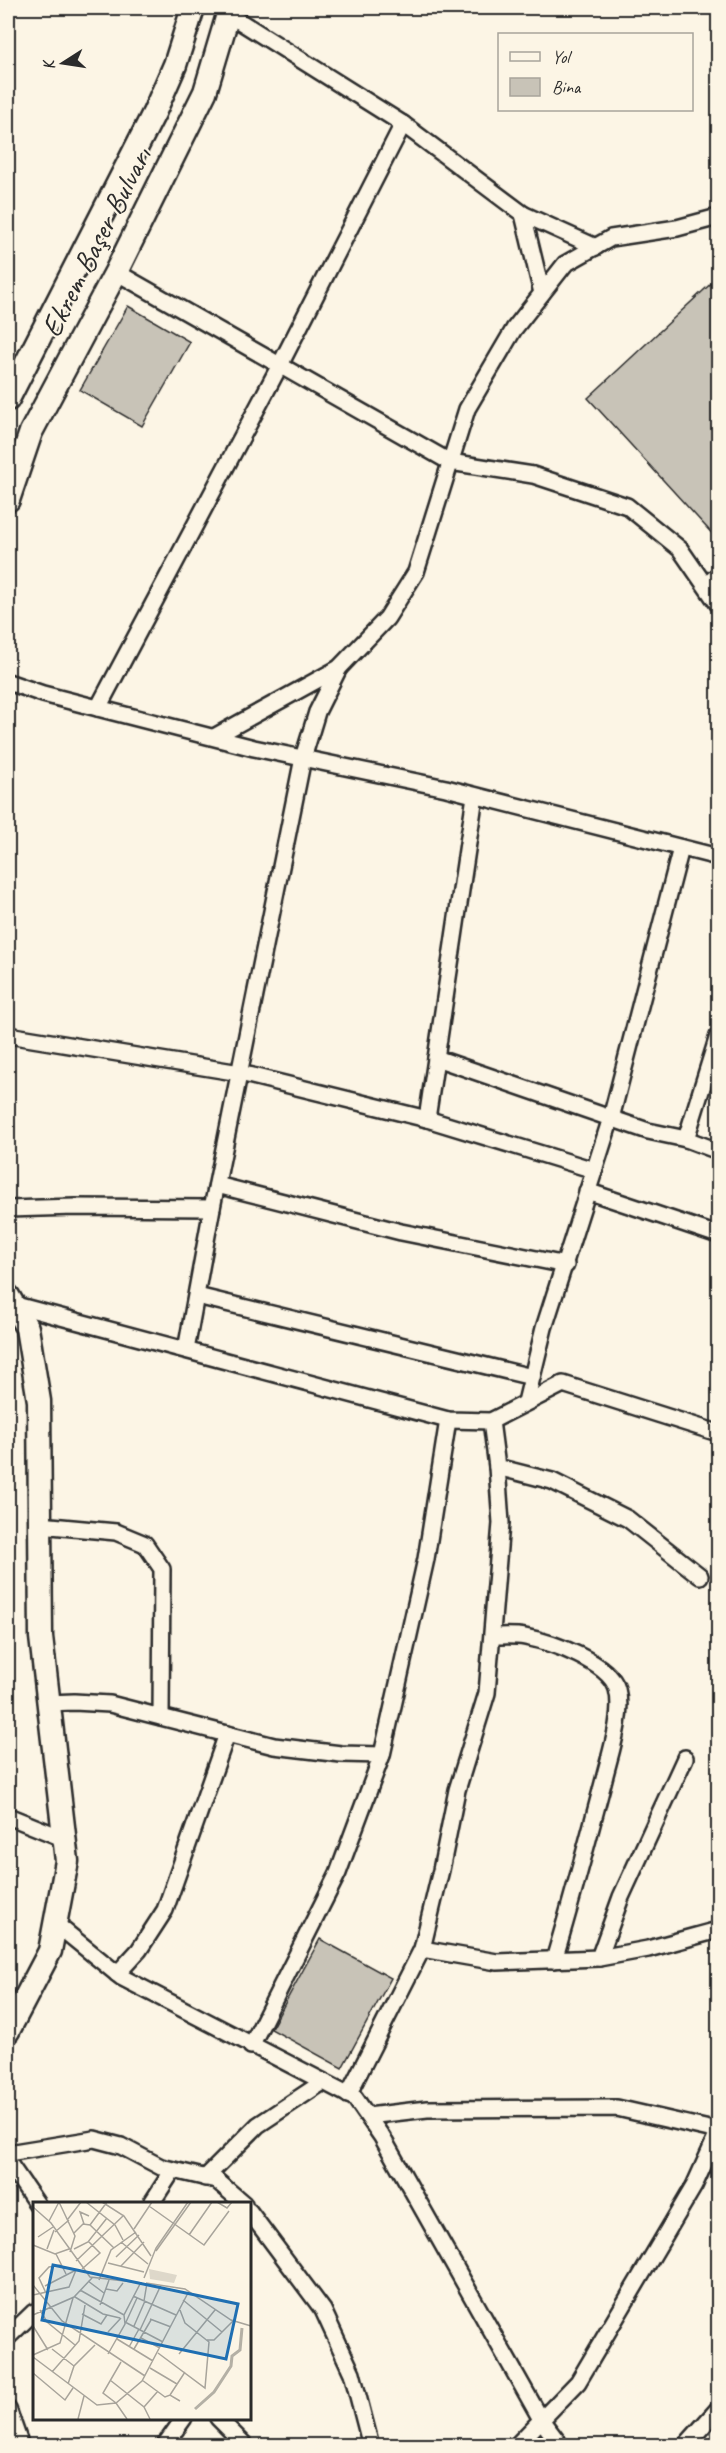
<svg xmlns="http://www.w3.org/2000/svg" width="726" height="2453" font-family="Caveat,sans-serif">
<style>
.building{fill:#c8c3b7;stroke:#2b2b2b;stroke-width:1.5}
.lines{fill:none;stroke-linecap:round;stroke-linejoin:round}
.street-casing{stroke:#2b2b2b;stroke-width:20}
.secondary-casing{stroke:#2b2b2b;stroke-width:27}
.street{stroke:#fcf5e5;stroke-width:15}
.secondary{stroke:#fcf5e5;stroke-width:22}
.labels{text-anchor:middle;stroke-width:4.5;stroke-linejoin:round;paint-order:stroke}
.street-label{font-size:30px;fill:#2b2b2b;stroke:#fcf5e5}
.inset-river{fill:none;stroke:#b4b0a5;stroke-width:3}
.inset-road{fill:none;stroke:#a8a49b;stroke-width:1.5}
.view{fill:#1f6fb2;fill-opacity:0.15;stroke:#1f6fb2;stroke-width:3}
.inset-edge{fill:none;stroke:#2b2b2b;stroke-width:3}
</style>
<rect width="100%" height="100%" fill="#fcf5e5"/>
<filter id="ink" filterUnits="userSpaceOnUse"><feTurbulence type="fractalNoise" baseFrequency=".0167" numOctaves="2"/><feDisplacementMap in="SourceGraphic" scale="12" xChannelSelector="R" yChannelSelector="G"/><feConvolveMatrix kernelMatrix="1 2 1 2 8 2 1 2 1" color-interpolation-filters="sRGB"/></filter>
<g filter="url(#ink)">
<g class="building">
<polygon points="718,277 718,540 588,398"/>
<polygon points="128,306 190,342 142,426 80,390"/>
<polygon points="320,1939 391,1978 342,2068 271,2029"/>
</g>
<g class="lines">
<defs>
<g id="street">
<polyline points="228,14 403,124 523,214 542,293"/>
<polyline points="523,214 596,247"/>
<polyline points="116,272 450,462 533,475 627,506 680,549 718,604"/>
<polyline points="706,585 718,575"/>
<polyline points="8,682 43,694 254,748 446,788 718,857"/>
<polyline points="98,708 280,365 403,124"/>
<polyline points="214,737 339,668 387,618 416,572 467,409 514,329 565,264 611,238 677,228 718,217"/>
<polyline points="8,1035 240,1073 427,1119 594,1170"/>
<polyline points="436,1058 648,1131 686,1139 718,1151"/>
<polyline points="427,1119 475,796"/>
<polyline points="686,1139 718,1036"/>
<polyline points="217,1185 401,1232 566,1265"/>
<polyline points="587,1191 718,1235"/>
<polyline points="8,1209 75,1207 212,1208"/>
<polyline points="197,1296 532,1377"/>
<polyline points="12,1304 448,1420 491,1421 563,1384 718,1433"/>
<polyline points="186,1350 212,1208 303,758 317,712 339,668"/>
<polyline points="526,1402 544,1328 611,1118 681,848"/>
<polyline points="491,1421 497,1467 552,1481 628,1519 700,1576"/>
<polyline points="40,1525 116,1532 145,1544 162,1569 161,1717"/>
<path d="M493 1636C503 1636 515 1635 525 1637 551 1642 609 1662 617 1689 624 1714 610 1754 604 1779 588 1840 572 1900 554 1960"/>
<polyline points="48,1703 74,1702 110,1704 274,1746 341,1754 382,1755"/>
<polyline points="8,1816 65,1839"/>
<polyline points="56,1924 121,1977 355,2098 382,2137 542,2421 561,2446"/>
<polyline points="422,1949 497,1962 599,1958 648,1949 718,1930"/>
<polyline points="599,1958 621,1897 685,1758"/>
<polyline points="117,1974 139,1950 165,1910 227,1734"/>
<polyline points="251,2046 338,1873 382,1755 426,1559 448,1420"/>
<polyline points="348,2095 422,1949 441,1870 457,1790 487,1693 501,1523 497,1467"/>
<polyline points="368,2116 427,2109 617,2108 718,2131"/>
<polyline points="8,2153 94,2139 121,2146 161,2167 216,2180 244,2204"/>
<polyline points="8,2162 37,2204"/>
<polyline points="205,2178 258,2125 323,2082"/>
<polyline points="151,2204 173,2170"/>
<polyline points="249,2211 323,2310 352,2373 371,2446"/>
<polyline points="8,2337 34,2312"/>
<polyline points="8,2409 21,2446"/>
<polyline points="218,2418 246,2446"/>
<polyline points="164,2446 184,2418"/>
<polyline points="516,2446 578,2382 694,2186 718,2133"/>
<polyline points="685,2446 718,2409"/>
</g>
<g id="secondary">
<polyline points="8,399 154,113 175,65 193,8"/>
<polyline points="8,500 31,432 116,272 205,92 230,8"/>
<polyline points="8,1296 27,1328 39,1401 41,1637 67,1861 50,1951 8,2031"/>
</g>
</defs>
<use href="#street" class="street-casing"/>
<use href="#secondary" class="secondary-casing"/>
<use href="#street" class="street"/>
<use href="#secondary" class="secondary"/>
</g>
</g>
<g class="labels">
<g class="street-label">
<text transform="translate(96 242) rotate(-63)" y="10">Ekrem Başer Bulvarı</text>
</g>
</g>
<g transform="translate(33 2202)">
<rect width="218" height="218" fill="#fcf5e5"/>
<path d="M116 67 144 73 141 81 117 77Z" fill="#ded8ca"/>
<path class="inset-river" d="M162 207 181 190 198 164 199 154 207 148 209 126"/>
<path class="inset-road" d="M26 0 42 34 37 50M53 0 82 23 90 38M69 0 91 14 118 54M184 0 194 6 199 0M116 4 171 43 196 9M0 5 18 21 57 75 109 81M35 17 48 0M16 19 26 0M51 22 47 10 56 14M57 23 74 0M101 27 119 0M22 30 36 18M41 31 50 22 57 23 81 46M156 33 179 0M5 35 20 25M88 40 115 62M0 43 22 52 36 47M14 47 21 28M41 47 55 40 74 16M123 49 158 0M23 52 33 72M83 55 106 33M43 59 91 13M75 61 111 70M88 64 111 40M49 67 67 51 56 40M111 76 123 46 155 0M66 78 78 48 103 30M55 79 71 91M113 81 152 87 198 118 218 124M0 83 29 119 112 174M12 84 43 68M73 87 84 89 90 81M47 88 91 113M13 91 6 76 16 65 28 63M0 93 36 85 43 68M100 94 143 113M42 95 70 112 87 116M150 98 189 130M111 99 114 81M67 103 76 78M7 108 14 120 42 143M49 112 68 122 74 113M0 113 41 95 59 76M117 117 138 125M92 120 130 140M93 120 104 96M0 124 15 148M101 124 112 99M107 128 128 83M75 130 88 116M108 136 127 146M84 137 120 159M174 138H181L200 119M96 145 106 127M19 147 41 164M101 147 118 118M125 151 172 186 176 140 152 121 147 108M75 152 92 122 91 113 107 82M146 152 182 108M0 153 27 141 40 96M0 155 64 203 83 201 109 179 156 89M88 160 70 191 83 201 94 217M117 166 144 182M19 170 46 139 52 103M0 171 32 198 40 186M77 178 111 205 117 217M109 178 132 195 137 193 147 199M35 182 41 164 62 143M137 193 152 170M111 205 125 189M45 217 51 194"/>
<path class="view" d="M20 63 205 102 193 157 9 118Z"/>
<rect width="218" height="218" class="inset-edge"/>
</g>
<rect width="726" height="2453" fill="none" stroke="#fcf5e5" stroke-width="30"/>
<rect x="15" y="15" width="696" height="2423" fill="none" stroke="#2b2b2b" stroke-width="2" filter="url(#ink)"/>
<rect x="498" y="33" width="195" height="78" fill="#fcf5e5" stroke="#a8a49b" stroke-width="1.5"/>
<rect x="510" y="52" width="30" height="9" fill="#fcf5e5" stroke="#a8a49b" stroke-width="1.5"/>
<text x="552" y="63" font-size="18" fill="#2b2b2b">Yol</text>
<rect x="510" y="78" width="30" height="18" fill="#c8c3b7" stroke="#a8a49b" stroke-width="1.5"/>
<text x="552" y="93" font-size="18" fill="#2b2b2b">Bina</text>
<g transform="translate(63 63) rotate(258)" stroke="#fcf5e5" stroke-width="4.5" paint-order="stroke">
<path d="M0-4.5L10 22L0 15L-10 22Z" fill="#2b2b2b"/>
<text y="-9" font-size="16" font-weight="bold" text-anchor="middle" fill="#2b2b2b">K</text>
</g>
</svg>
